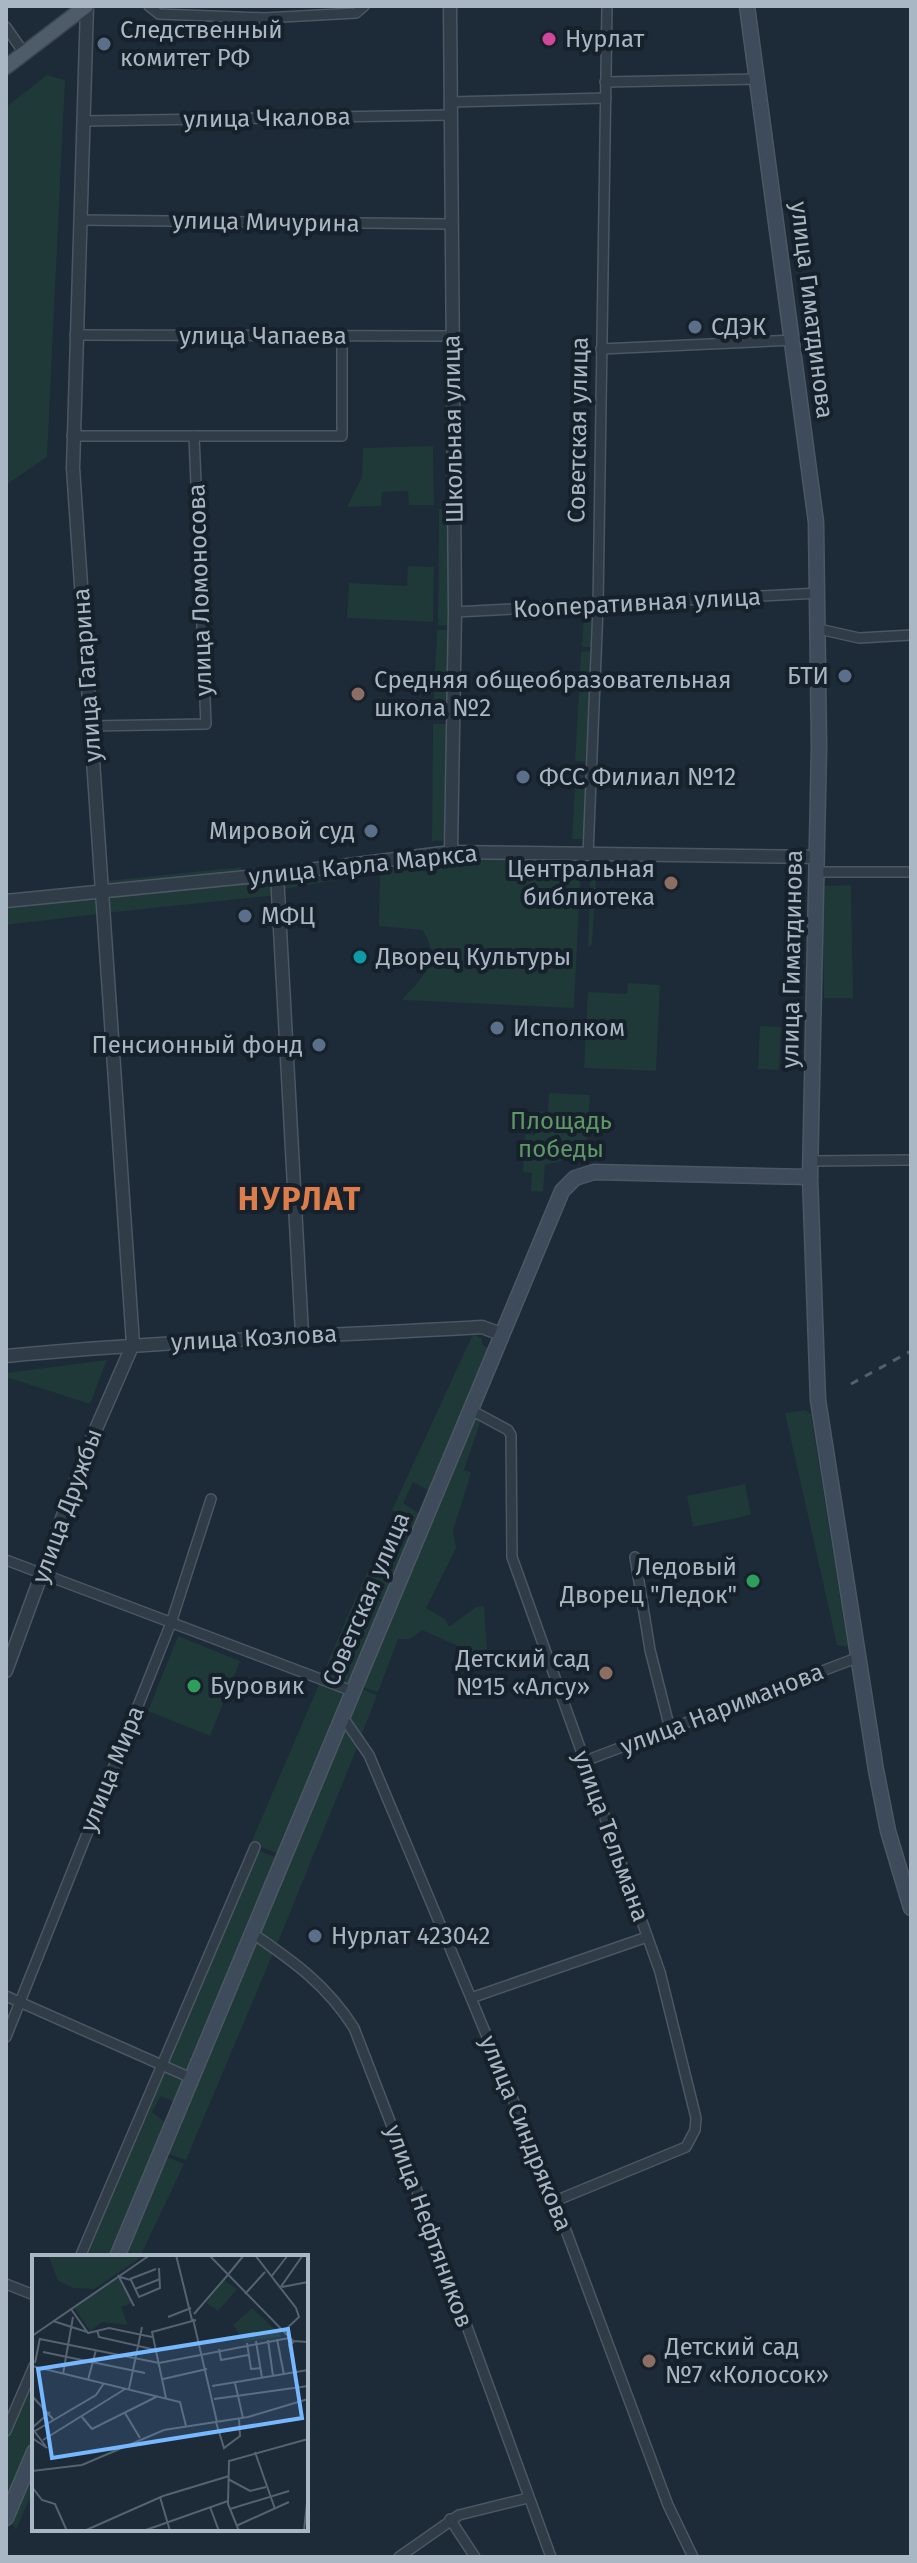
<svg xmlns="http://www.w3.org/2000/svg" width="917" height="2563" font-family="'Fira Sans',sans-serif">
<style>
.green{fill:#1f3838}
.lines{fill:none;stroke-linecap:round;stroke-linejoin:round}
.minor-casing{stroke:#4b5763;stroke-width:12}
.tertiary-casing{stroke:#4b5763;stroke-width:15}
.secondary-casing{stroke:#4b5763;stroke-width:17}
.primary-casing{stroke:#394551;stroke-width:17}
.minor{stroke:#303c47;stroke-width:9}
.tertiary{stroke:#303c47;stroke-width:12}
.secondary{stroke:#3e4b5b;stroke-width:14}
.primary{stroke:#4e5b68;stroke-width:14}
.rail{stroke:#51616f;stroke-width:3;stroke-dasharray:8 8;stroke-linecap:butt}
.hotel-dot{fill:#d1479c;stroke:#16212b;stroke-width:3}
.service-dot{fill:#5c6f8a;stroke:#16212b;stroke-width:3}
.education-dot{fill:#8d6e63;stroke:#16212b;stroke-width:3}
.culture-dot{fill:#0f9aa8;stroke:#16212b;stroke-width:3}
.leisure-dot{fill:#2e9e5b;stroke:#16212b;stroke-width:3}
.labels{text-anchor:middle;stroke-width:8;stroke-linejoin:round;paint-order:stroke}
.poi-label{font-size:24px;fill:#a9b7c5;stroke:#16212b;text-anchor:start}
.street-label{font-size:24px;fill:#a9b7c5;stroke:#16212b}
.park-label{font-size:24px;fill:#609767;stroke:#16212b}
.district-label{font-size:32px;font-weight:bold;letter-spacing:2px;fill:#dd7d4c;stroke:#16212b}
.inset-road{fill:none;stroke:#556270;stroke-width:2}
.view{fill:#75b8ff;fill-opacity:0.15;stroke:#75b8ff;stroke-width:4}
.inset-edge{fill:none;stroke:#a9b7c5;stroke-width:4}
</style>
<rect width="100%" height="100%" fill="#1d2a37"/>
<g class="green">
<polygon points="47,75 65,80 47,457 6,485 6,107"/>
<polygon points="433,446 434,505 409,505 408,491 382,492 381,506 347,507 362,477 363,448"/>
<polygon points="439,509 450,509 451,626 438,625"/>
<polygon points="408,566 434,567 433,622 347,618 349,583 407,586"/>
<polygon points="595,610 593,647 582,647 584,611"/>
<polygon points="437,630 451,630 450,719 433,719"/>
<polygon points="593,651 588,762 575,761 581,652"/>
<polygon points="433,724 449,724 448,840 432,841"/>
<polygon points="576,766 589,766 586,839 572,839"/>
<path d="M429 857 431 864 452 859 581 861 574 1008 402 1000C421 979 443 959 422 930L379 926 380 872 279 890V875Z"/>
<polygon points="591,862 597,865 592,943 588,948"/>
<polygon points="241,867 242,876 105,888 105,881"/>
<polygon points="273,876 274,894 269,896 106,913 104,894"/>
<polygon points="851,885 853,998 824,998 822,886"/>
<polygon points="98,894 99,914 6,925 6,904"/>
<polygon points="628,983 660,985 656,1071 584,1068 588,992 627,994"/>
<polygon points="760,1026 781,1027 779,1070 758,1069"/>
<polygon points="549,1093 590,1095 586,1155 545,1165 543,1192 531,1191 532,1173 523,1172 525,1134 535,1135 537,1111 548,1112"/>
<polygon points="473,1334 482,1338 482,1344 489,1349 431,1492 413,1482 403,1503 421,1515 413,1534 390,1525 395,1511 392,1510"/>
<polygon points="107,1360 90,1404 6,1377 6,1373"/>
<polygon points="471,1410 482,1417 464,1470 471,1473 453,1531 456,1548 426,1608 445,1619 449,1627 476,1607 484,1606 487,1649 476,1654 422,1630 410,1639 398,1639 378,1692 357,1685"/>
<polygon points="805,1410 811,1414 848,1647 837,1645 785,1413"/>
<polygon points="745,1484 751,1515 693,1527 687,1496"/>
<polygon points="389,1528 411,1538 387,1602 359,1590"/>
<polygon points="358,1592 386,1604 351,1689 321,1678"/>
<polygon points="178,1636 240,1661 210,1736 148,1711"/>
<polygon points="320,1682 349,1692 282,1855 251,1843"/>
<polygon points="356,1687 377,1695 360,1739 344,1717"/>
<polygon points="342,1720 359,1743 276,1947 254,1932"/>
<polygon points="255,1849 280,1859 190,2075 164,2064"/>
<polygon points="254,1937 274,1951 186,2160 163,2152"/>
<polygon points="162,2068 188,2080 178,2104 161,2096 152,2112 169,2125 115,2257 82,2257"/>
<polygon points="162,2155 184,2164 140,2257 119,2257"/>
<polygon points="34,2371 34,2445 6,2511 6,2437"/>
<polygon points="34,2456 34,2489 16,2530 8,2518"/>
</g>
<g class="lines">
<defs>
<g id="minor">
<polyline points="149,6 159,14 264,18 356,13 364,6"/>
<polyline points="6,27 24,53"/>
<polyline points="605,82 759,79"/>
<polyline points="450,102 606,98"/>
<polyline points="84,121 450,115"/>
<polyline points="81,220 451,224"/>
<polyline points="75,335 452,336"/>
<polyline points="601,349 794,340"/>
<polyline points="72,436 342,436 342,336"/>
<polyline points="455,612 819,593"/>
<polyline points="819,629 859,638 911,635"/>
<polyline points="90,726 206,724 194,436"/>
<polyline points="588,855 598,607 607,6"/>
<polyline points="816,872 911,872"/>
<polyline points="811,1161 911,1160"/>
<polyline points="469,1409 508,1430 511,1435 512,1557 660,1972 696,2118 695,2130 686,2147 555,2201"/>
<polyline points="635,1557 650,1650 670,1729"/>
<polyline points="6,1560 352,1691"/>
<polyline points="342,1716 369,1755 471,1998 555,2201 668,2505 693,2557"/>
<polyline points="585,1761 859,1657"/>
<path d="M252 1933C293 1961 327 1985 354 2028L427 2217 551 2557"/>
<polyline points="6,1996 191,2078"/>
<polyline points="471,1998 647,1937"/>
<polyline points="6,2037 171,1623 211,1499"/>
<polyline points="80,2257 255,1847"/>
<polyline points="6,2284 34,2295"/>
<polyline points="6,2431 34,2366"/>
<polyline points="450,2519 475,2557"/>
<polyline points="399,2557 459,2515 528,2498"/>
</g>
<g id="tertiary">
<polyline points="87,6 73,468 133,1344"/>
<polyline points="450,6 455,612 451,852"/>
<polyline points="277,874 302,1334"/>
<polyline points="6,901 277,874 451,852 817,857"/>
<path d="M6 1356C165 1341 323 1336 482 1327L501 1334"/>
<polyline points="6,1671 89,1445 133,1344"/>
</g>
<g id="secondary">
<polyline points="747,6 816,522 819,747 810,1177 818,1400 876,1770 888,1831 911,1908"/>
<polyline points="117,2257 562,1191 575,1178 594,1172 810,1177"/>
<polyline points="6,2518 34,2452"/>
</g>
<polyline id="primary" points="6,67 86,6"/>
</defs>
<use href="#minor" class="minor-casing"/>
<use href="#tertiary" class="tertiary-casing"/>
<use href="#secondary" class="secondary-casing"/>
<use href="#primary" class="primary-casing"/>
<use href="#minor" class="minor"/>
<use href="#tertiary" class="tertiary"/>
<use href="#secondary" class="secondary"/>
<use href="#primary" class="primary"/>
<polyline class="rail" points="851,1384 911,1351"/>
</g>
<circle class="hotel-dot" cx="549" cy="39" r="8"/>
<g class="service-dot">
<circle cx="104" cy="44" r="8"/>
<circle cx="695" cy="327" r="8"/>
<circle cx="845" cy="676" r="8"/>
<circle cx="523" cy="777" r="8"/>
<circle cx="371" cy="831" r="8"/>
<circle cx="245" cy="916" r="8"/>
<circle cx="497" cy="1028" r="8"/>
<circle cx="319" cy="1045" r="8"/>
<circle cx="315" cy="1936" r="8"/>
</g>
<g class="education-dot">
<circle cx="358" cy="694" r="8"/>
<circle cx="671" cy="883" r="8"/>
<circle cx="606" cy="1673" r="8"/>
<circle cx="649" cy="2361" r="8"/>
</g>
<circle class="culture-dot" cx="360" cy="957" r="8"/>
<g class="leisure-dot">
<circle cx="753" cy="1581" r="8"/>
<circle cx="194" cy="1686" r="8"/>
</g>
<g class="labels">
<g class="poi-label">
<text x="120" y="38">Следственный<tspan x="120" dy="28">комитет РФ</tspan></text>
<text x="565" y="47">Нурлат</text>
<text x="711" y="335">СДЭК</text>
<text x="829" y="684" text-anchor="end">БТИ</text>
<text x="374" y="688">Средняя общеобразовательная<tspan x="374" dy="28">школа №2</tspan></text>
<text x="539" y="785">ФСС Филиал №12</text>
<text x="355" y="839" text-anchor="end">Мировой суд</text>
<text x="655" y="877" text-anchor="end">Центральная<tspan x="655" dy="28">библиотека</tspan></text>
<text x="261" y="924">МФЦ</text>
<text x="376" y="965">Дворец Культуры</text>
<text x="513" y="1036">Исполком</text>
<text x="303" y="1053" text-anchor="end">Пенсионный фонд</text>
<text x="737" y="1575" text-anchor="end">Ледовый<tspan x="737" dy="28">Дворец "Ледок"</tspan></text>
<text x="590" y="1667" text-anchor="end">Детский сад<tspan x="590" dy="28">№15 «Алсу»</tspan></text>
<text x="210" y="1694">Буровик</text>
<text x="331" y="1944">Нурлат 423042</text>
<text x="665" y="2355">Детский сад<tspan x="665" dy="28">№7 «Колосок»</tspan></text>
</g>
<g class="street-label">
<text transform="translate(267 118) rotate(-1)" y="8">улица Чкалова</text>
<text transform="translate(266 222) rotate(1)" y="8">улица Мичурина</text>
<text transform="translate(812 310) rotate(83)" y="8">улица Гиматдинова</text>
<text x="263" y="344">улица Чапаева</text>
<text transform="translate(453 429) rotate(-91)" y="8">Школьная улица</text>
<text transform="translate(578 430) rotate(-89)" y="8">Советская улица</text>
<text transform="translate(200 590) rotate(-92)" y="8">улица Ломоносова</text>
<text transform="translate(637 603) rotate(-3)" y="8">Кооперативная улица</text>
<text transform="translate(87 675) rotate(-94)" y="8">улица Гагарина</text>
<text transform="translate(363 865) rotate(-6)" y="8">улица Карла Маркса</text>
<text transform="translate(792 959) rotate(-89)" y="8">улица Гиматдинова</text>
<text transform="translate(254 1338) rotate(-3)" y="8">улица Козлова</text>
<text transform="translate(67 1506) rotate(-70)" y="8">улица Дружбы</text>
<text transform="translate(366 1599) rotate(-67)" y="8">Советская улица</text>
<text transform="translate(722 1709) rotate(-21)" y="8">улица Нариманова</text>
<text transform="translate(112 1769) rotate(-68)" y="8">улица Мира</text>
<text transform="translate(611 1836) rotate(70)" y="8">улица Тельмана</text>
<text transform="translate(526 2133) rotate(68)" y="8">улица Синдрякова</text>
<text transform="translate(429 2226) rotate(70)" y="8">улица Нефтяников</text>
</g>
<g class="park-label">
<text x="561" y="1129">Площадь<tspan x="561" dy="28">победы</tspan></text>
</g>
<g class="district-label">
<text x="300" y="1210">НУРЛАТ</text>
</g>
</g>
<g transform="translate(32 2255)">
<rect width="276" height="276" fill="#1d2a37"/>
<path d="M16 0H104L107 4 62 34 41 33 26 26ZM87 21 100 48 89 52 96 70 70 67 58 76 42 52ZM192 25 205 34 186 56 174 48ZM220 53 249 80V82L212 86 201 70Z" fill="#1f3838"/>
<path class="inset-road" d="M144 0 160 65M177 0 261 86 276 87M223 0 264 53 267 62 252 76M86 20 102 51M88 22 99 25 107 42 128 33 127 13M194 22 212 0M239 22 256 0M98 24 124 14M250 32 276 27M248 33 271 0M103 34 128 24M213 39 233 17M39 54 56 78 77 73 120 82M162 59 194 22M136 62 159 53M161 64 185 167M21 66 55 77M65 75 67 82 124 95M0 81 118 0M8 84 127 108 257 83M245 84 252 120M236 85 241 121M224 86 230 123M215 88 219 114 229 113M187 94 189 105 216 100M11 97 113 118M3 108 8 83M262 110 257 90 262 87M0 111 148 147 154 171M31 119 41 62M131 124 175 114M56 125 64 95M203 128 211 163M180 131 276 115M97 134 110 72M0 141 21 164M134 143 120 77 164 65M182 144 276 131M93 158 108 183M50 162 60 174 126 141M184 167 192 193 208 181 207 164M0 173 15 193 0 183M0 173 18 157M3 176 64 140 72 128M11 185 93 134M223 197 243 254M0 216 50 210 132 175 216 162 276 144M196 224 218 236 234 232M0 232 10 245 23 249 35 276M128 242 138 276M178 252 187 276M198 254 257 236M204 271 257 247M52 276 131 241 197 221M111 276 196 246M207 276 196 249 197 206 276 184M272 276 276 238"/>
<path class="view" d="M256 74 270 163 20 203 6 114Z"/>
<rect width="276" height="276" class="inset-edge"/>
</g>
<rect width="917" height="2563" fill="none" stroke="#a9b7c5" stroke-width="16"/>
</svg>
